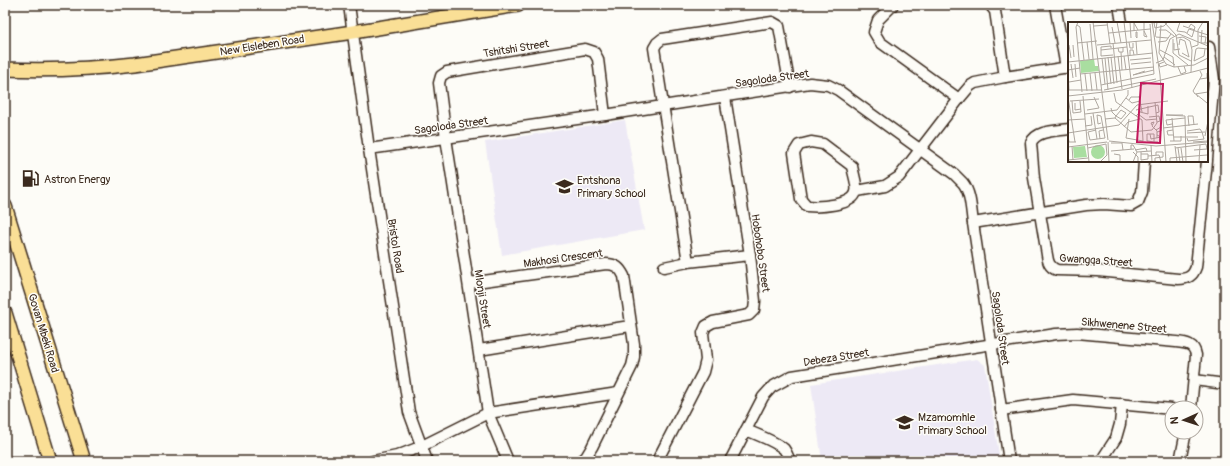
<svg xmlns="http://www.w3.org/2000/svg" width="1230" height="466" font-family="Pangolin,sans-serif">
<style>
.built{fill:#ede9f5}
.lines{fill:none;stroke-linecap:round;stroke-linejoin:round}
.minor-casing{stroke:#3b2a1e;stroke-width:13}
.major-casing{stroke:#3b2a1e;stroke-width:16}
.minor{stroke:#fdfcf7;stroke-width:10}
.major{stroke:#fadf96;stroke-width:13}
.labels{text-anchor:middle;stroke-width:3;stroke-linejoin:round;paint-order:stroke}
.street-label{font-size:11px;fill:#3b2a1e;stroke:#fdfcf7}
.poi-label{font-size:11px;fill:#3b2a1e;stroke:#fdfcf7;text-anchor:start}
.inset-road{fill:none;stroke:#afa8a0;stroke-width:1}
.view{fill:#c2185b;fill-opacity:0.15;stroke:#c2185b;stroke-width:2}
.inset-edge{fill:none;stroke:#3b2a1e;stroke-width:2}
</style>
<rect width="100%" height="100%" fill="#fdfcf7"/>
<filter id="ink" filterUnits="userSpaceOnUse"><feTurbulence type="fractalNoise" baseFrequency=".025" numOctaves="2"/><feDisplacementMap in="SourceGraphic" scale="8" xChannelSelector="R" yChannelSelector="G"/><feConvolveMatrix kernelMatrix="1 2 1 2 8 2 1 2 1" color-interpolation-filters="sRGB"/></filter>
<g filter="url(#ink)">
<g class="built">
<polygon points="625,120 644,230 502,255 485,142"/>
<polygon points="977,359 985,365 1000,461 822,461 811,384"/>
</g>
<g class="lines">
<defs>
<g id="minor">
<polyline points="349,5 369,149 409,412 427,461"/>
<polyline points="893,5 878,20 874,32 880,42 959,99"/>
<polyline points="990,5 995,11 1005,77"/>
<polyline points="1055,5 1066,68"/>
<polyline points="1119,5 1122,23"/>
<path d="M1069 129C1057 131 1036 130 1031 143L1034 178 1047 255C1048 262 1049 267 1057 270L1098 271 1178 279C1188 279 1193 276 1196 267L1207 161"/>
<path d="M811 142 823 144 852 166C853 173 858 186 856 192 853 206 818 207 807 206L801 199 794 153 799 145Z"/>
<path d="M369 149 605 115 810 83 828 85 838 90 954 174C957 177 960 180 963 183 971 193 971 210 973 223L1009 461"/>
<polyline points="1207,159 1214,79 1209,47"/>
<polyline points="857,191 885,186 899,177 959,99 970,86 975,83 1005,77 1069,67"/>
<polyline points="973,223 1086,205 1104,204 1131,206 1138,202 1142,192 1144,161"/>
<polyline points="688,262 654,48 657,43 662,39 772,22 779,26 790,87"/>
<polyline points="664,267 688,262 750,255"/>
<path d="M469 283 606 264C616 264 620 268 624 276L634 344V357L632 366 592 447 586 457 581 461"/>
<polyline points="479,350 630,326"/>
<polyline points="1194,380 1225,384"/>
<polyline points="1001,410 1073,400 1172,409"/>
<path d="M746 430C756 434 776 442 784 449 787 453 788 457 790 461"/>
<polyline points="373,461 397,456 420,447 488,413 618,393"/>
<polyline points="508,461 488,413 446,138 439,83 441,76 447,72 585,49 594,52 598,59 605,115"/>
<polyline points="657,461 703,372 706,360 703,333 706,326 713,322 749,315 754,310 755,301 750,255 725,97"/>
<path d="M730 461 763 397 772 387 792 376 1056 334 1077 333 1176 342C1187 343 1194 344 1196 355L1191 408"/>
<polyline points="1101,461 1116,438 1120,424 1122,404"/>
<polyline points="1180,461 1186,432"/>
</g>
<g id="major">
<path d="M5 69C49 71 92 69 135 64L353 32 518 5"/>
<polyline points="5,206 84,461"/>
<polyline points="5,313 50,461"/>
</g>
</defs>
<use href="#minor" class="minor-casing"/>
<use href="#major" class="major-casing"/>
<use href="#minor" class="minor"/>
<use href="#major" class="major"/>
</g>
</g>
<defs>
<symbol id="fuel-bare" viewBox="-9 -9 18 18"><path d="M-5.5-6h7V0h2V4h1.3V-2.5L3-4.5l.8-.8L6-3V5H2.5V1h-1V6h-7ZM-4.2-4.7v3.2H.2V-4.7Z" fill="#3b2a1e" stroke="#fdfcf7" stroke-width="2.5" paint-order="stroke"/></symbol>
<symbol id="school-bare" viewBox="-9 -9 18 18"><path d="M0-5L7-2L0 1L-7-2ZM-4 1L0 2.5L4 1V4Q0 6-4 4Z" fill="#3b2a1e" stroke="#fdfcf7" stroke-width="2.5" paint-order="stroke"/></symbol>
</defs>
<g fill-rule="evenodd">
<use href="#fuel-bare" x="18" y="166" width="25" height="25"/>
<use href="#school-bare" x="552" y="174" width="25" height="25"/>
<use href="#school-bare" x="892" y="410" width="25" height="25"/>
</g>
<g class="labels">
<g class="street-label">
<text transform="translate(262 45) rotate(-9)" y="4">New Eisleben Road</text>
<text transform="translate(516 48) rotate(-9)" y="4">Tshitshi Street</text>
<text transform="translate(772 78) rotate(-8)" y="4">Sagoloda Street</text>
<text transform="translate(451 125) rotate(-8)" y="4">Sagoloda Street</text>
<text transform="translate(396 246) rotate(81)" y="4">Bristol Road</text>
<text transform="translate(761 253) rotate(82)" y="4">Hobohobo Street</text>
<text transform="translate(563 258) rotate(-8)" y="4">Makhosi Crescent</text>
<text transform="translate(1096 260) rotate(4)" y="4">Gwangqa Street</text>
<text transform="translate(483 299) rotate(81)" y="4">Mlonji Street</text>
<text transform="translate(1124 325) rotate(5)" y="4">Sikhwenene Street</text>
<text transform="translate(1001 328) rotate(82)" y="4">Sagoloda Street</text>
<text transform="translate(44 333) rotate(73)" y="4">Govan Mbeki Road</text>
<text transform="translate(836 357) rotate(-9)" y="4">Debeza Street</text>
</g>
<g class="poi-label">
<text x="44" y="183">Astron Energy</text>
<text x="577" y="184">Entshona<tspan x="577" dy="13">Primary School</tspan></text>
<text x="918" y="421">Mzamomhle<tspan x="918" dy="13">Primary School</tspan></text>
</g>
</g>
<g transform="translate(1068 22)">
<rect width="140" height="140" fill="#fdfcf7"/>
<path d="M26 37 27 44H30L31 49 13 51 12 39ZM23 130a7 7 0 1 1 14 0a7 7 0 1 1-14 0ZM17 124 19 135 6 136 5 125Z" fill="#a9dea0"/>
<path class="inset-road" d="M10 0 8 5 14 70M16 0H39M25 0 40 118M39 0 42 22M49 0 53 21M56 0 64 66M62 0 63 16M76 0V14L79 15 76 9M84 0 92 53 98 140M89 0 86 1 87 6 96 4 100 0M96 0 108 13 111 33 123 39M112 0 109 9 117 10 124 15 127 5 123 2 121 5M22 2 25 37M9 3 12 5 16 38M93 3 91 31 98 42 106 45 126 43 140 36M26 4 39 3M115 4 127 8M44 5 47 21M91 8H98L106 14M134 8 133 21H140M66 9V1L70 8M68 10H69V16L68 15ZM41 11 82 7M119 11 121 7 140 13M131 14 138 15 137 21M87 15 89 0M88 15 100 16M109 16 115 15 122 19M105 17V31L120 43M68 19 69 32M122 19 124 28 123 50M19 20 21 37M61 20 62 26H65V21M90 20 98 19 103 12M9 21 29 19M45 21 49 61M106 21V28L112 27M1 23 3 36M5 23 6 35M29 23 83 18M111 23 112 17 117 19 121 35 114 31M124 25 130 23V8L135 0M43 26V24L33 25V34L45 33M50 26 51 30H55V26M137 27 136 34 126 39 128 27 130 26 140 27M33 28 59 25M92 28 105 35 106 45M53 30 54 48M62 33V28H65L66 33M50 34 54 67M56 34 58 48M40 35 43 62M43 35 46 62M96 35 107 43M34 36 37 62M37 36 40 68M62 38 83 36M0 40 85 31M96 40 91 42 92 45 99 43M88 41 95 38 102 17 111 12 140 24M3 42 5 56M7 42 8 55M63 42 83 40M110 45 113 52 118 50 116 44M0 48 1 68M0 48 12 46M77 49 65 53 86 48M132 49 134 53 125 69 127 72 140 70M22 51 24 69M27 51 29 68M12 52 86 45M17 52 19 69M132 57 139 56V51M1 60 13 58M33 63 86 52 82 2M0 68H34M36 68 88 57M46 71 48 80 74 98 75 119 58 116 61 97M0 74 54 68 140 46M15 74 21 140M71 74 74 90M0 75 7 120M130 75 128 72 139 81M58 76 64 81 72 79M61 78 63 75H72M2 79 31 77M4 79 5 91 13 90 12 79M7 81V88L13 87M71 86 72 90 80 92V84M19 88 31 86 26 75M68 88 90 83 91 90 88 91M25 91 29 117M17 92 49 88 60 73V68M29 93 30 102 33 101M115 93H98L117 94 118 140M68 94 70 92 78 98 89 97M81 95 91 94 92 99 89 100M47 96 63 110 84 108 89 101 87 80M104 96 106 119M37 97 47 96 48 94 53 88 58 91 53 97 48 94 44 90 43 86M0 98 17 97M104 102 99 103 98 98 117 96M84 103 83 101 86 100 84 104 89 109V116M17 104 24 103 23 94M121 104 120 94H125L126 103M56 105 60 100 72 97M95 106 130 102M28 108 20 110 22 118 37 116 33 94 29 93M88 108 93 105V109L89 110M105 108 99 109 100 113H105M119 109 132 107 134 110M0 111 51 103 69 83 100 79M119 111 137 110M82 112 83 117 93 115 89 113M0 114 1 120H8M137 114 140 99M106 115H130M119 116 120 119 136 117 134 110M32 117 31 109 35 108M41 119 88 124 140 120M102 119H113V114M40 120 41 140M86 120V112H79V119H80L86 120H90M125 120 140 119M43 121H54L55 128M83 123 84 140M4 124 5 138M107 124 109 140M0 125 39 120M20 126 38 122 39 133 32 140M107 126 138 122M110 126 112 140M113 126 115 140M63 127V123H65L69 130M67 128 78 126 79 129M126 128 139 127 138 122M43 129 66 127M65 130 70 135V140M73 130V138L80 137V132H73M46 132 52 133V140M80 134 91 133 93 140M0 138 20 136M65 140 69 130 83 129M87 140V136L95 135V130H88V133M102 140V136L139 133M131 140 132 123"/>
<path class="view" d="M73 61 95 62 92 121 69 120Z"/>
<rect width="140" height="140" class="inset-edge"/>
</g>
<rect width="1230" height="466" fill="none" stroke="#fdfcf7" stroke-width="20"/>
<rect x="10" y="10" width="1210" height="446" fill="none" stroke="#3b2a1e" stroke-width="1.5" filter="url(#ink)"/>
<g transform="translate(1184 420) rotate(267)"><circle r="19" fill="#fdfcf7" stroke="#afa8a0"/>
<path d="M0-3L7 15L0 10L-7 15Z" fill="#3b2a1e"/>
<text y="-6" font-size="11" font-weight="bold" text-anchor="middle" fill="#3b2a1e">N</text>
</g>
</svg>
